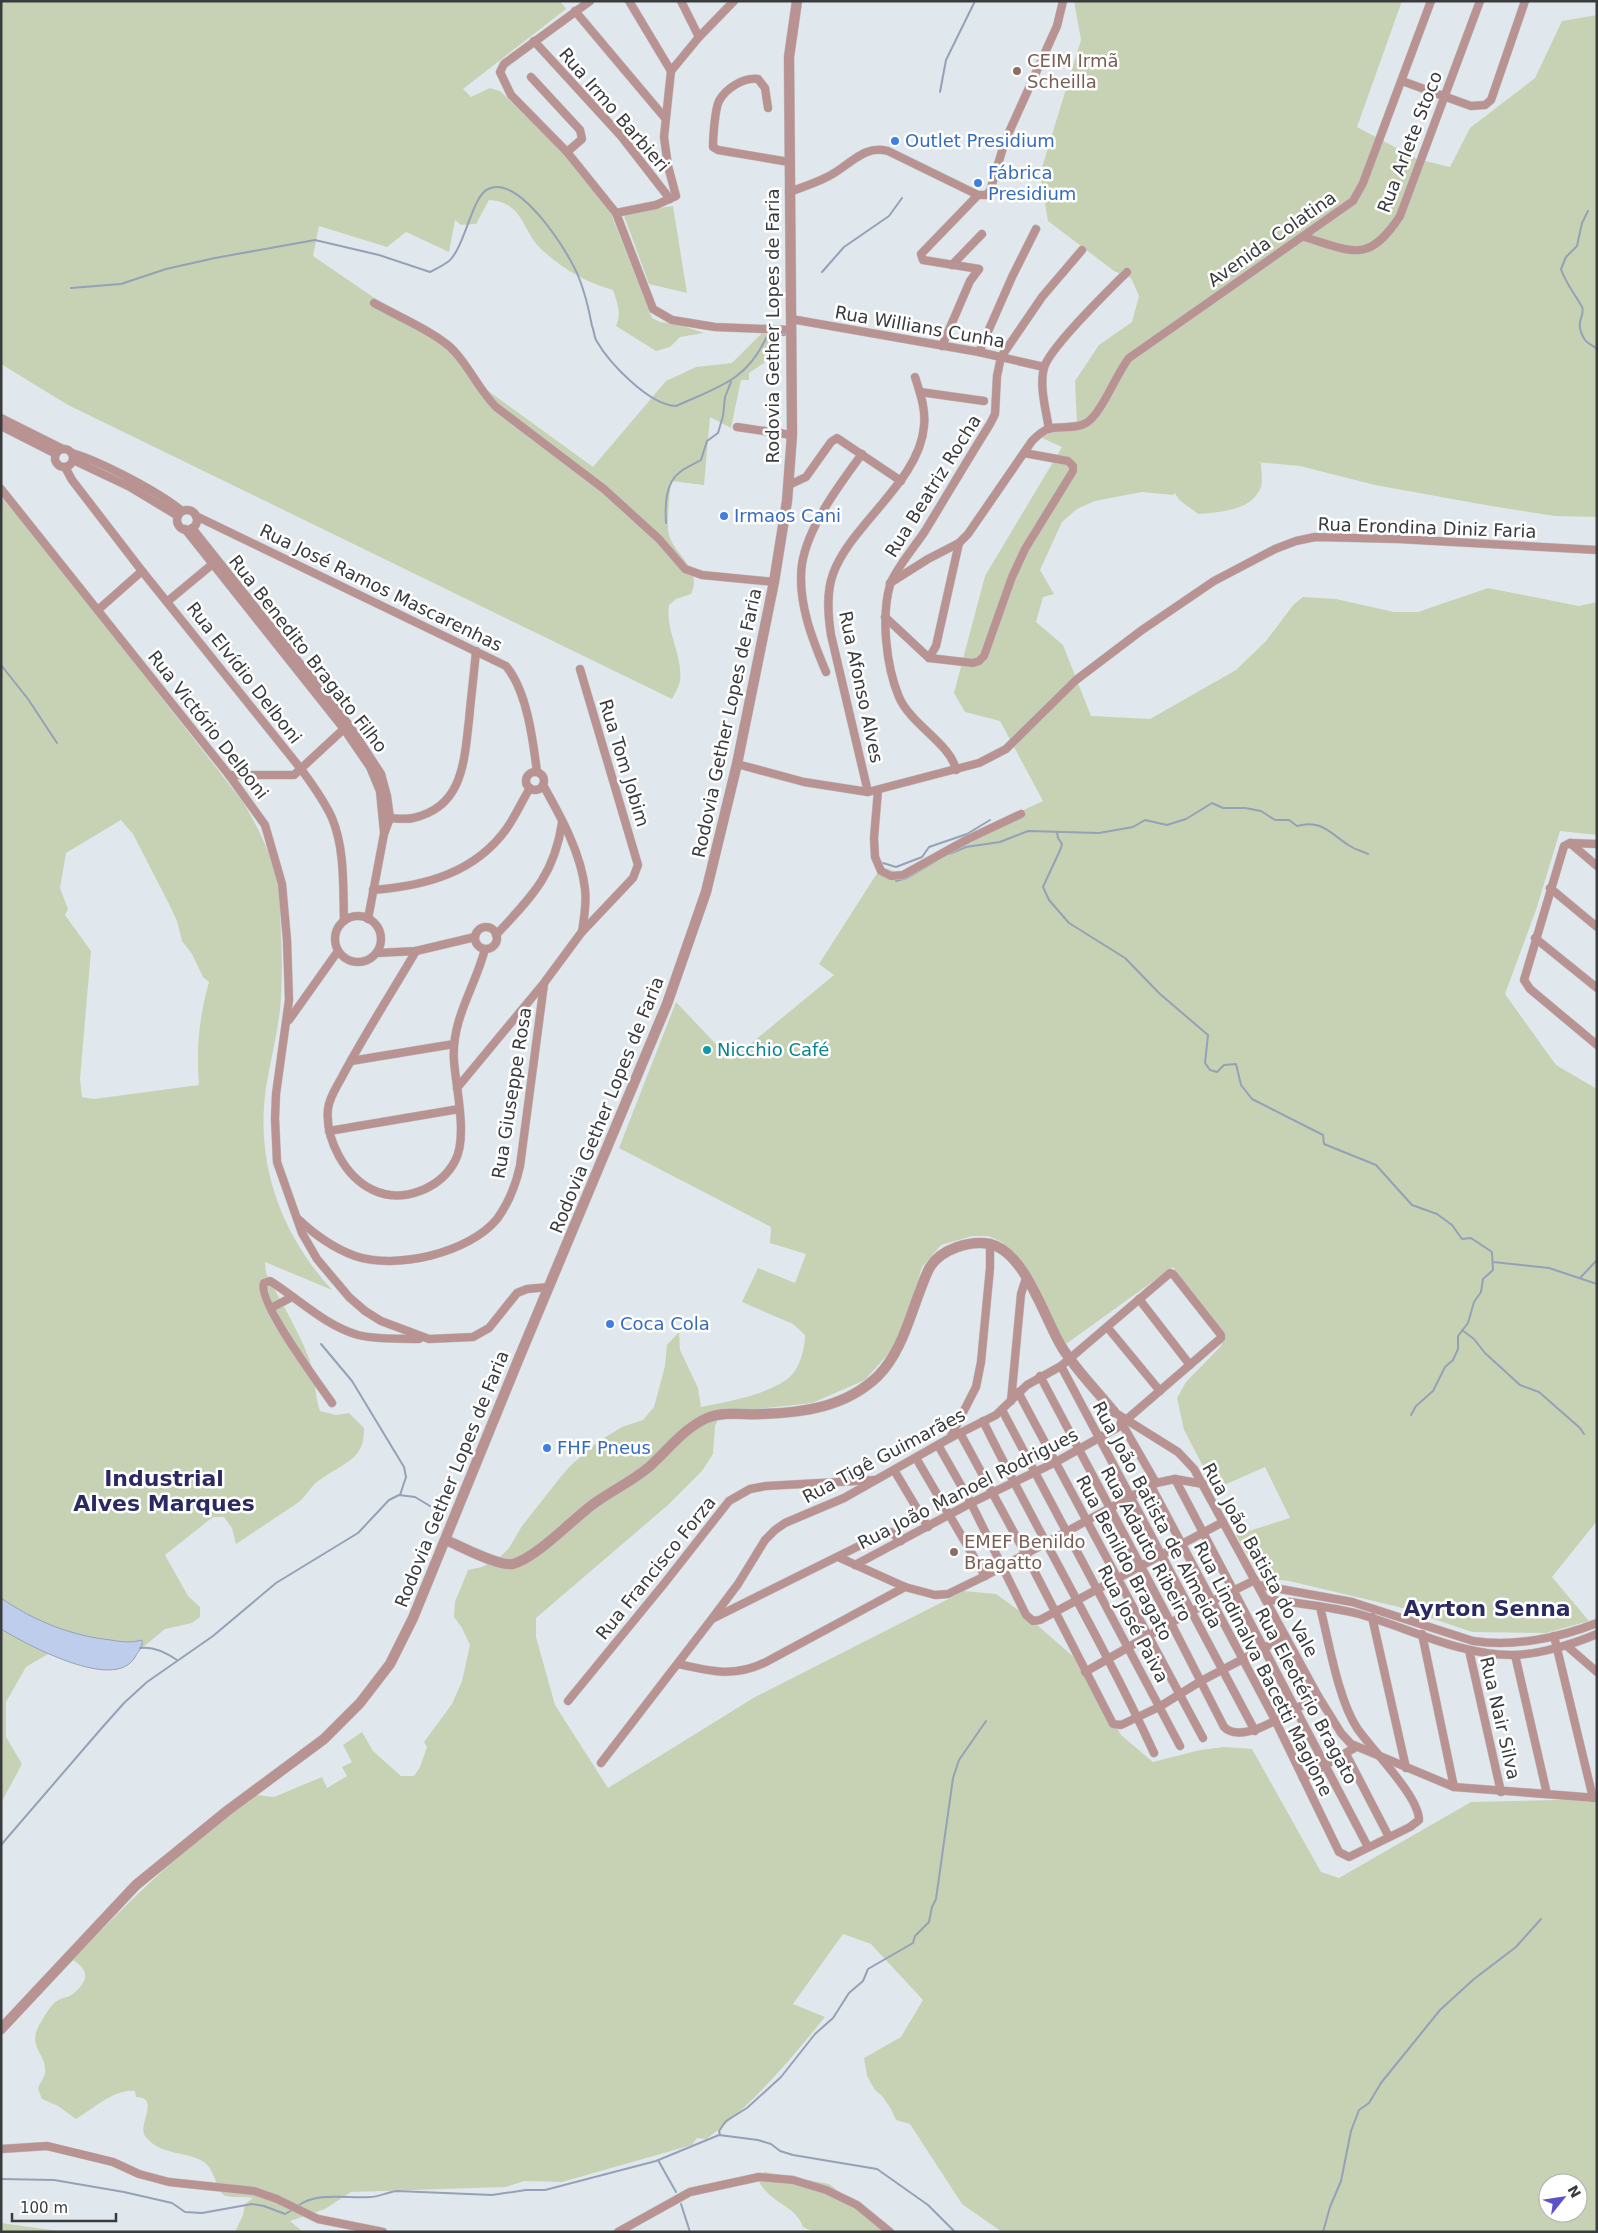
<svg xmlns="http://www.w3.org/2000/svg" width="1598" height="2233" font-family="'DejaVu Sans',sans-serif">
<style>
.green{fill:#c7d2b4;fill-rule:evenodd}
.water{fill:#bdcdeb;stroke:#95a1b7}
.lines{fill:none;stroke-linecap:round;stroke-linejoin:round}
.stream{stroke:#95a1b7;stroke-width:2}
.minor-casing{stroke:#bfc5ca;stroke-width:9}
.tertiary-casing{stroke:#bfc5ca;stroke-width:11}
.minor{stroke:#b99292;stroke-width:8}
.tertiary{stroke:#b99292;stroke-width:10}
.education-dot{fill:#8d6e63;stroke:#fff;stroke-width:2}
.shop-dot{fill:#3f7fe0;stroke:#fff;stroke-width:2}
.culture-dot{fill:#0f9aa8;stroke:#fff;stroke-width:2}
.labels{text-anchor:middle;stroke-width:5;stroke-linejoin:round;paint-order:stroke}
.education-label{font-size:18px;fill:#785e54;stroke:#fff;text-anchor:start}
.street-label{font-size:18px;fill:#393b3d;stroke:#fff}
.shop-label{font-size:18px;fill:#366cbe;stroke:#fff;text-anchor:start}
.culture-label{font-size:18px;fill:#0d838f;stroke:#fff;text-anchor:start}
.district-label{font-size:22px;font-weight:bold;fill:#2c2862;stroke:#fff}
</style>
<rect width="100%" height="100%" fill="#e1e8ed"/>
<g class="green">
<path d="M1 1H560L566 9 463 89 471 97 490 88 500 91 562 151 610 211 652 318 660 322 677 324 704 333 680 337 670 347 656 351 616 326C622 314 617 302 613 290 586 283 560 267 540 248 522 230 523 202 489 200L476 224 461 225 455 220 449 252 406 232 387 247 319 226 313 256 373 297 434 331 476 382 593 467 666 381 696 367 732 363 761 334V330H772L764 363 749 373V380H741L731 428 710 417 704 485 671 481C670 493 666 525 669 535 675 556 703 569 691 594L676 599 669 605C665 631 683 654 680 681 679 687 675 693 672 699L68 405 1 364Z"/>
<path d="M1074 1H1402L1357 127 1417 159 1450 167 1470 128 1535 78 1562 21 1597 15V517L1555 516 1491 506 1375 485 1300 466 1257 462 1261 463C1261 470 1263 480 1261 487 1252 511 1220 512 1198 514 1191 507 1179 503 1175 493L1173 495 1142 492 1095 501 1077 509 1062 522 1040 570 1054 594 1043 597 1036 622 1063 645 1091 716 1150 719 1236 670 1266 641 1294 604 1303 597 1336 599 1394 612H1418L1488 588 1579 606 1597 602V835L1560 831 1536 910 1505 994 1556 1065 1597 1089V1521L1552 1577 1589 1621 1546 1633 1472 1632 1399 1607 1289 1581 1260 1577 1236 1535 1290 1518 1265 1467 1215 1489 1184 1430 1177 1398 1186 1382 1221 1346 1223 1341 1222 1331 1173 1267 1066 1344 1025 1266 1002 1242 988 1236H972L941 1245 922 1267 909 1312 899 1335 890 1352 865 1380 812 1403 721 1413 715 1426 713 1454 702 1471 668 1505 536 1618V1637L555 1705 608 1788 755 1697 964 1591 996 1594 1028 1617 1076 1659 1121 1735 1153 1762 1200 1750 1224 1747 1252 1749 1321 1872 1339 1878 1471 1802 1597 1799V2232H1002L962 2204 910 2124 896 2120 891 2109 882 2096 875 2090 867 2076 864 2058 901 2037 923 2000 871 1944 843 1934 793 2004 825 2017C789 2061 752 2106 706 2139L697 2138 692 2145 562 2182 524 2181 506 2187 351 2192 325 2209 290 2221 303 2232H235L243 2215 245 2204 253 2198C244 2196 235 2198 226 2196 217 2194 215 2169 204 2162 187 2151 160 2156 145 2136 137 2125 161 2097 136 2097L135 2091C114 2089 93 2109 76 2119L58 2106 42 2099 38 2089C39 2083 45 2078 45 2072 47 2053 25 2047 41 2022 45 2016 50 2005 57 2001 62 1997 69 1998 74 1993 89 1980 89 1970 73 1960 131 1898 188 1844 257 1795L274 1797 322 1777 327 1788 347 1776 342 1767 352 1762 343 1745 362 1732 373 1751 401 1776H414L420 1767 427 1747 424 1742 452 1704 462 1681 470 1645 462 1628 454 1617 455 1602 468 1570 482 1567 499 1558 509 1548 522 1526 559 1479 570 1466 599 1441 622 1427 643 1420 654 1407 665 1366 667 1345 679 1332 680 1350 698 1388 701 1407C729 1401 762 1396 786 1380 799 1372 805 1349 805 1335L793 1324 742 1302 758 1268 795 1283 806 1254 770 1243 771 1227 619 1148 676 1002 731 1060 834 975 819 964 881 867 901 873 1006 818 1043 801 1000 721 965 712 954 693 985 576 1062 447 1042 438 1051 423 1077 425 1075 381 1099 345 1132 322 1139 296 1131 278 1114 271 1048 221 1040 174 1081 40ZM1548 2183H1578V2213H1548Z"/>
<polygon points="673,206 687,293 649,284 623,213"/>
<path d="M1 497 50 555 243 802C258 827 272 856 279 885 281 895 280 906 280 915 282 946 283 979 280 1010 277 1036 270 1062 266 1088 255 1164 281 1234 332 1290L265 1262 266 1273C280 1301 300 1333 310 1361 316 1378 314 1395 320 1411L336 1415 349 1413 364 1428C365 1460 344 1462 321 1479 312 1484 307 1495 299 1502L236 1544 232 1528 224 1517H213L165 1555 188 1596 200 1607V1617L192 1623 165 1629 142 1648V1640C131 1643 122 1642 111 1640 71 1636 34 1621 1 1598ZM121 820 133 834 169 904 177 921 182 941 192 954 203 977 209 982C199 1018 196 1048 199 1085L94 1099 82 1097 80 1079 91 951 65 915 68 909 60 888 66 853Z"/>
<polygon points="1,1629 48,1654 26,1667 6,1702 6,1737 22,1764 1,1803"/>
<path d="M765 2172 829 2184 894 2232H814L803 2227C796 2207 777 2205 764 2189 761 2186 758 2180 756 2176Z"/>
<polygon points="1,2223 65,2232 1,2232"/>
</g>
<path class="water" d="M1 1598C34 1621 72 1636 111 1640 122 1642 131 1643 142 1640 143 1648 139 1650 135 1657 115 1693 26 1644 1 1629Z"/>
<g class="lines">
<g class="stream">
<polyline points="940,92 946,60 975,1"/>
<path d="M1588 211 1582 223 1577 246 1566 257 1561 269C1566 284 1575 294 1582 307 1586 316 1573 321 1585 340 1588 344 1593 345 1597 349"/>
<polyline points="822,272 844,247 889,216 902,198"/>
<path d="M71 288 121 284 166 269 215 258 315 240 379 255 430 272C436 269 444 265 449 261 465 247 472 196 488 189 520 174 570 254 579 278 585 293 589 310 592 326 594 330 594 336 596 340 609 363 649 405 676 406 718 387 747 381 767 336L785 335"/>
<path d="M666 523C665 506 665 483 680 472 686 467 694 464 701 460L707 441 718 433 723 416 725 397 731 382"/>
<polyline points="1,665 28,699 57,743"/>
<polyline points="1057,832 1058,838 1062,844 1061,848 1043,887 1049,900 1069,923 1125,958 1160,994 1208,1035 1205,1063 1210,1070 1217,1072 1224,1065 1236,1064 1241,1085 1252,1099 1323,1135 1324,1144 1376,1165 1412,1205 1437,1214 1452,1225 1462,1239 1471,1238 1492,1252 1493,1270 1483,1279 1481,1292 1474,1302 1468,1323 1458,1336 1458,1349 1453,1360 1445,1367 1433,1391 1416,1406 1411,1415"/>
<path d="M949 854 966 847 1000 842 1028 831 1099 833 1133 827 1145 820 1167 825 1186 819 1212 803 1223 808H1245L1261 811 1275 820H1289L1297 826C1323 819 1330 834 1350 846 1356 850 1362 851 1368 854"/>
<polyline points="883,863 896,867 922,857 929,847 967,834 990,820"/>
<polyline points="896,881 907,878 936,861"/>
<polyline points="1493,1262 1549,1268 1597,1284"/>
<polyline points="1580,1278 1597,1260"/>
<polyline points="1462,1330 1474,1339 1485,1353 1520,1385 1539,1392 1580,1428 1584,1434"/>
<polyline points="321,1344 352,1381 404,1467 406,1477 400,1495"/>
<path d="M140 1648C153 1646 167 1653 177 1660"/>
<polyline points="1,1845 100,1730 124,1703 147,1682 213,1636 276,1583 358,1533 389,1500 399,1495 415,1497 435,1509"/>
<polyline points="720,2135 719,2131 726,2121 747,2108 781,2077 815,2034 833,2018 849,1993 863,1981 868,1969 913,1943 915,1936 929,1922 932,1907 936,1899 953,1778 959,1760 986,1721"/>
<polyline points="658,2160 676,2192"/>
<polyline points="1,2179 54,2180 124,2192 172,2203 185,2212 202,2213 252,2204 264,2206 285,2214 294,2209"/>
<polyline points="681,2204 690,2232"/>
<path d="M298 2206C317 2191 348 2199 370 2197 379 2197 387 2192 397 2191L492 2195 526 2190H545L656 2161 719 2135 758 2140 771 2144 780 2151 793 2155 877 2169 928 2205 955 2232"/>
<polyline points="1323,2232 1330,2207 1341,2181 1351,2131 1359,2110 1369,2103 1381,2083 1440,2010 1474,1979 1516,1947 1541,1919"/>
</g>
<defs>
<g id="minor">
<polyline points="590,1 504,64 500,72 511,95 567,152 616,213 653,309 672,320 715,327 791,330"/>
<polyline points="629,1 671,71"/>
<polyline points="681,1 699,37"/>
<polyline points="575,11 665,118"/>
<polyline points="534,41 621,136 670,199"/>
<polyline points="531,77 580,130 582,139 567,152"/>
<polyline points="1402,81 1471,106 1485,105 1491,100 1525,1"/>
<path d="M768 108 765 88 758 79C744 77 726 88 719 101 715 109 713 137 713 147L718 150 789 162"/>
<path d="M789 192C803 187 816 183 829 176 849 166 864 144 888 151L978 195"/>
<polyline points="616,213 656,205 676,196 668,166 664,137 671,71 699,37 734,1"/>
<path d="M1304 237C1352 251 1368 265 1400 216L1480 1"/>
<polyline points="952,265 982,234"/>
<path d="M374 303C395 315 439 334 454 351 470 368 479 390 496 407L604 489 659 539 685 569 702 575 774 582"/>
<polyline points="791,319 979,352 1044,367"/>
<polyline points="942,346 970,281 979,269 923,260 921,254 978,195 986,195 990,191 1005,141 1057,26 1063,1"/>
<polyline points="979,352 1012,277 1036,229"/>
<polyline points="920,392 984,401"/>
<polyline points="1,418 63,449"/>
<polyline points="1,426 56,454"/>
<polyline points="737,427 792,435"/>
<path d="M1049 429C1046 410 1039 386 1044 368 1049 348 1110 289 1127 272"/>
<circle cx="64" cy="458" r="9"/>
<path d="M72 453C100 461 159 492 182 511"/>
<polyline points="73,460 130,487 178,516"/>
<path d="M65 467 72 480 142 571 301 769C312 784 324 800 332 818 345 849 343 887 344 921"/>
<polyline points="789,485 806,477 831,442 837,438 901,481"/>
<polyline points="1,489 229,775 265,825 282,884 287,940 289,1000 276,1094 275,1119 277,1162 302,1233 317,1259 349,1297 365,1311 381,1321 429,1339 473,1337 489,1328 517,1293 527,1289 549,1287"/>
<circle cx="187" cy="520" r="10"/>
<path d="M196 516 506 666C527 691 533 740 537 772"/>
<polyline points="192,528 349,725 381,774 387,796 390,818 384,834 368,919"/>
<polyline points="185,529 344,729 370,767 380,791 384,832"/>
<path d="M890 583 928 559 959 543 968 534 1032 441C1037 436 1042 431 1048 429 1060 425 1074 430 1086 423 1101 415 1116 374 1129 358L1353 201 1363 183 1431 1"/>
<polyline points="168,601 215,562"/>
<polyline points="99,609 142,571"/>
<polyline points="885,617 929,658 973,663 979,661 984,656 1012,577 1025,549 1073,471 1073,466 1068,461 1024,453"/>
<polyline points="929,658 936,646 959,543"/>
<path d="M826 672C812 639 797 601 802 564 808 526 840 484 862 454"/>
<polyline points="737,764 804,782 868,792 979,763 1006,749 1076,680 1142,630 1214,581 1275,549 1296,541 1315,537 1398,539 1597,550"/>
<path d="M956 770C951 744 911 725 899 697 886 666 881 617 890 585 894 571 916 545 925 531 947 495 968 459 990 424L995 414 997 376 1001 357 1042 297 1082 250"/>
<circle cx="535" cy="781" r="9"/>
<polyline points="229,775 294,775 347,726"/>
<path d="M543 785C561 817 581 853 585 889 587 903 584 918 582 932"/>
<polyline points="878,790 874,838 875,857 881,871 891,876 903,875 968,839 1021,814"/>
<path d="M868 792 831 635C828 615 826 593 833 574 851 524 920 481 924 426 926 409 920 393 915 377"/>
<path d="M386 818C395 818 404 820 413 818 463 807 464 762 469 720 471 697 474 674 476 651"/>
<polyline points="1570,843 1597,866"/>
<polyline points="1597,844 1570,843 1564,846 1524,980 1530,989 1597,1045"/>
<polyline points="1550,888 1597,927"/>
<path d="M373 890C425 886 475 873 507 828 516 815 522 801 530 788"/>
<circle cx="358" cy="939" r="23"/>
<circle cx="486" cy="938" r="11"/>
<path d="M496 935C531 897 554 876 562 823"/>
<polyline points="1535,938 1597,988"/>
<path d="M416 951C392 992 366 1032 343 1075 338 1085 329 1097 328 1109 325 1139 345 1177 373 1190 402 1204 440 1189 455 1161 468 1137 456 1089 454 1061 451 1019 475 988 485 949"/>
<polyline points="377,953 416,951 475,937"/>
<polyline points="289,1020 338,951"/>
<polyline points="351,1061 454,1044"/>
<polyline points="457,1088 544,983 581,933 633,878 638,865 580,669"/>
<polyline points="329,1131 459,1109"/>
<path d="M298 1219C315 1235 333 1248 355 1256 396 1270 469 1253 497 1219 508 1204 516 1184 520 1166L544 984"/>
<polyline points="1139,1299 1190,1365"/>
<polyline points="271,1308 292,1297"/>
<polyline points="1108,1328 1160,1391"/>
<polyline points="1061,1366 1255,1731"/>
<path d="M1040 1376 1171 1623 1224 1727C1244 1747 1297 1707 1318 1696"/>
<polyline points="1018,1392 1203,1738"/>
<polyline points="1011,1401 1021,1294 1026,1278"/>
<path d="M332 1403C319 1384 256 1300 264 1283L270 1281C299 1299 324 1325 358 1335 377 1340 400 1338 419 1339"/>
<polyline points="1002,1410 1180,1746"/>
<polyline points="1114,1412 1178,1452 1194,1469 1318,1696 1341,1733 1351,1744 1454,1787 1597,1798"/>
<path d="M983 1421C1038 1533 1102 1640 1154 1753"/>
<polyline points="1121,1422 1156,1483"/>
<polyline points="960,1433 1025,1553 1113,1724 1121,1725 1159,1707 1201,1681 1285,1637"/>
<polyline points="950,1438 976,1387 981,1362 990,1268 990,1244"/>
<polyline points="938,1445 971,1503 1026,1615 1033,1621 1040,1620 1223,1522"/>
<polyline points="916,1458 985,1576"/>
<polyline points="894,1470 928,1527"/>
<polyline points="1175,1479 1368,1847"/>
<path d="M1151 1486 1275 1720 1339 1852 1349 1857 1410 1827 1419 1820C1419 1796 1371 1749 1357 1728 1338 1699 1329 1642 1320 1607"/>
<polyline points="838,1557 905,1587 935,1595 948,1594 985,1576 1156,1483 1175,1479 1203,1484"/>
<polyline points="855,1565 971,1503 1056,1462 1122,1425"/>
<path d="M1258 1585 1352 1602 1473 1641C1514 1647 1559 1638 1597 1623"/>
<path d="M1265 1599C1296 1603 1329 1606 1359 1614 1409 1628 1459 1655 1512 1655 1537 1655 1574 1644 1597 1634"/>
<polyline points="1372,1617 1406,1768"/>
<polyline points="714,1618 881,1535 891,1532 901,1541"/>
<polyline points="1422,1634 1454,1787"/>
<polyline points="1554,1636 1593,1798"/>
<polyline points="1567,1646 1597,1672"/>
<polyline points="1469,1650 1501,1792"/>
<polyline points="1515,1655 1547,1794"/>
<path d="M678 1664C712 1671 733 1678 766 1662L905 1587"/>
<polyline points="1085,1672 1190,1612 1255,1580"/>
<polyline points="568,1701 663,1585 729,1501 750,1489 766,1486 874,1480"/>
<polyline points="1346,1754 1389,1837"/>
<polyline points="601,1763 711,1620 738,1584 765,1540 775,1530 785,1523 844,1498 950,1438 996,1415 1027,1385 1061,1366 1170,1273 1173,1274 1221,1335 1221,1338 1126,1420"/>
<polyline points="1303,1778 1356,1747"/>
<polyline points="1,2149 47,2146 113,2162 139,2174 169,2182 254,2191 277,2199 318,2219 383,2232"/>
<polyline points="618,2232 690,2192 759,2177 793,2180 826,2190 857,2205 890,2232"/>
</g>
<g id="tertiary">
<path d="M446 1540C460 1546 499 1567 513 1564 536 1558 572 1520 592 1505 611 1491 631 1482 649 1467 667 1451 684 1428 707 1418 724 1411 743 1415 761 1414 803 1413 846 1407 878 1376 899 1355 908 1323 918 1296 922 1286 925 1276 930 1267 941 1249 970 1240 990 1244 1026 1252 1045 1321 1063 1349 1077 1371 1097 1391 1114 1412"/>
<polyline points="1,2029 136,1885 227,1811 324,1739 360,1703 390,1664 413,1618 519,1358 667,1004 706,892 737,764 774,582 787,501 792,435 789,57 797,1"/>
</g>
</defs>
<use href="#minor" class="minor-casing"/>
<use href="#tertiary" class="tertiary-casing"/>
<use href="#minor" class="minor"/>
<use href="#tertiary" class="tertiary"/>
</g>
<g class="education-dot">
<circle cx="1017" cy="71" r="5"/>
<circle cx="954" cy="1552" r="5"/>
</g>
<g class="shop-dot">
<circle cx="895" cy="141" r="5"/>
<circle cx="978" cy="183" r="5"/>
<circle cx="724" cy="516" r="5"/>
<circle cx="610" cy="1324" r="5"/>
<circle cx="547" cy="1448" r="5"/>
</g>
<circle class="culture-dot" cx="707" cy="1050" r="5"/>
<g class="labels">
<g class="education-label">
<text x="1027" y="67">CEIM Irmã<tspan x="1027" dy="21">Scheilla</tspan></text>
<text x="964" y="1548">EMEF Benildo<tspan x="964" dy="21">Bragatto</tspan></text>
</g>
<g class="street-label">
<text transform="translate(614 110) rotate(49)" y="6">Rua Irmo Barbieri</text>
<text transform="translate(1410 142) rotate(-69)" y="6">Rua Arlete Stoco</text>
<text transform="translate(1272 239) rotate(-35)" y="6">Avenida Colatina</text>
<text transform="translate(773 326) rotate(-90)" y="6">Rodovia Gether Lopes de Faria</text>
<text transform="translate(920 327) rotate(10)" y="6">Rua Willians Cunha</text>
<text transform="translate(933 486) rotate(-58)" y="6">Rua Beatriz Rocha</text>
<text transform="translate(1427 528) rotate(2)" y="6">Rua Erondina Diniz Faria</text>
<text transform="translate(381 588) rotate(26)" y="6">Rua José Ramos Mascarenhas</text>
<text transform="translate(308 654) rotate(52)" y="6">Rua Benedito Bragato Filho</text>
<text transform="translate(244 673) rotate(52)" y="6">Rua Elvídio Delboni</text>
<text transform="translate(861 687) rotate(78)" y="6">Rua Afonso Alves</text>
<text transform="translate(727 723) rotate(-78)" y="6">Rodovia Gether Lopes de Faria</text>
<text transform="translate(208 725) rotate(52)" y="6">Rua Victório Delboni</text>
<text transform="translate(624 763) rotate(73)" y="6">Rua Tom Jobim</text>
<text transform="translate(512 1093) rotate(-81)" y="6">Rua Giuseppe Rosa</text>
<text transform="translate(607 1105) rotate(-68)" y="6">Rodovia Gether Lopes de Faria</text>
<text transform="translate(884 1456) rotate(-28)" y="6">Rua Tigê Guimarães</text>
<text transform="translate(452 1479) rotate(-68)" y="6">Rodovia Gether Lopes de Faria</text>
<text transform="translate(968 1489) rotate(-27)" y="6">Rua João Manoel Rodrigues</text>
<text transform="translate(1157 1515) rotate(62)" y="6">Rua João Batista de Almeida</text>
<text transform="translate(1146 1544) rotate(62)" y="6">Rua Adauto Ribeiro</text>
<text transform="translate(1124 1558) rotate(62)" y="6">Rua Benildo Bragato</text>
<text transform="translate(1260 1560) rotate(61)" y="6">Rua João Batista do Vale</text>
<text transform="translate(656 1568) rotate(-51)" y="6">Rua Francisco Forza</text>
<text transform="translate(1133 1624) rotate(62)" y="6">Rua José Paiva</text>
<text transform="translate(1263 1669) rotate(63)" y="6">Rua Lindinalva Bacetti Magione</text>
<text transform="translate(1306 1696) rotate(62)" y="6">Rua Eleotério Bragato</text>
<text transform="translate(1500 1718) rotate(77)" y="6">Rua Nair Silva</text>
</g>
<g class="shop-label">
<text x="905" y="147">Outlet Presidium</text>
<text x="988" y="179">Fábrica<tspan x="988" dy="21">Presidium</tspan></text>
<text x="734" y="522">Irmaos Cani</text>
<text x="620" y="1330">Coca Cola</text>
<text x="557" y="1454">FHF Pneus</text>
</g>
<g class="culture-label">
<text x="717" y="1056">Nicchio Café</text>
</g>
<g class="district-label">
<text x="164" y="1486">Industrial<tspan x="164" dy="25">Alves Marques</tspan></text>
<text x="1487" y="1616">Ayrton Senna</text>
</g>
</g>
<rect width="1598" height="2233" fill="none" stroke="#393b3d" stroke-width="5"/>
<g transform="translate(1563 2198) rotate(60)"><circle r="24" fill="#ffffff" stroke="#b0b1b1"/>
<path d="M0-4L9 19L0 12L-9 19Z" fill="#5e52cb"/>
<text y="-8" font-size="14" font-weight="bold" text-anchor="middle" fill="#393b3d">N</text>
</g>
<path d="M12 2213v8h104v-8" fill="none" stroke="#393b3d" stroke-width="2.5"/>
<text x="20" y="2213" font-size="15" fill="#393b3d" stroke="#ffffff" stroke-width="4" paint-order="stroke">100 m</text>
</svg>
